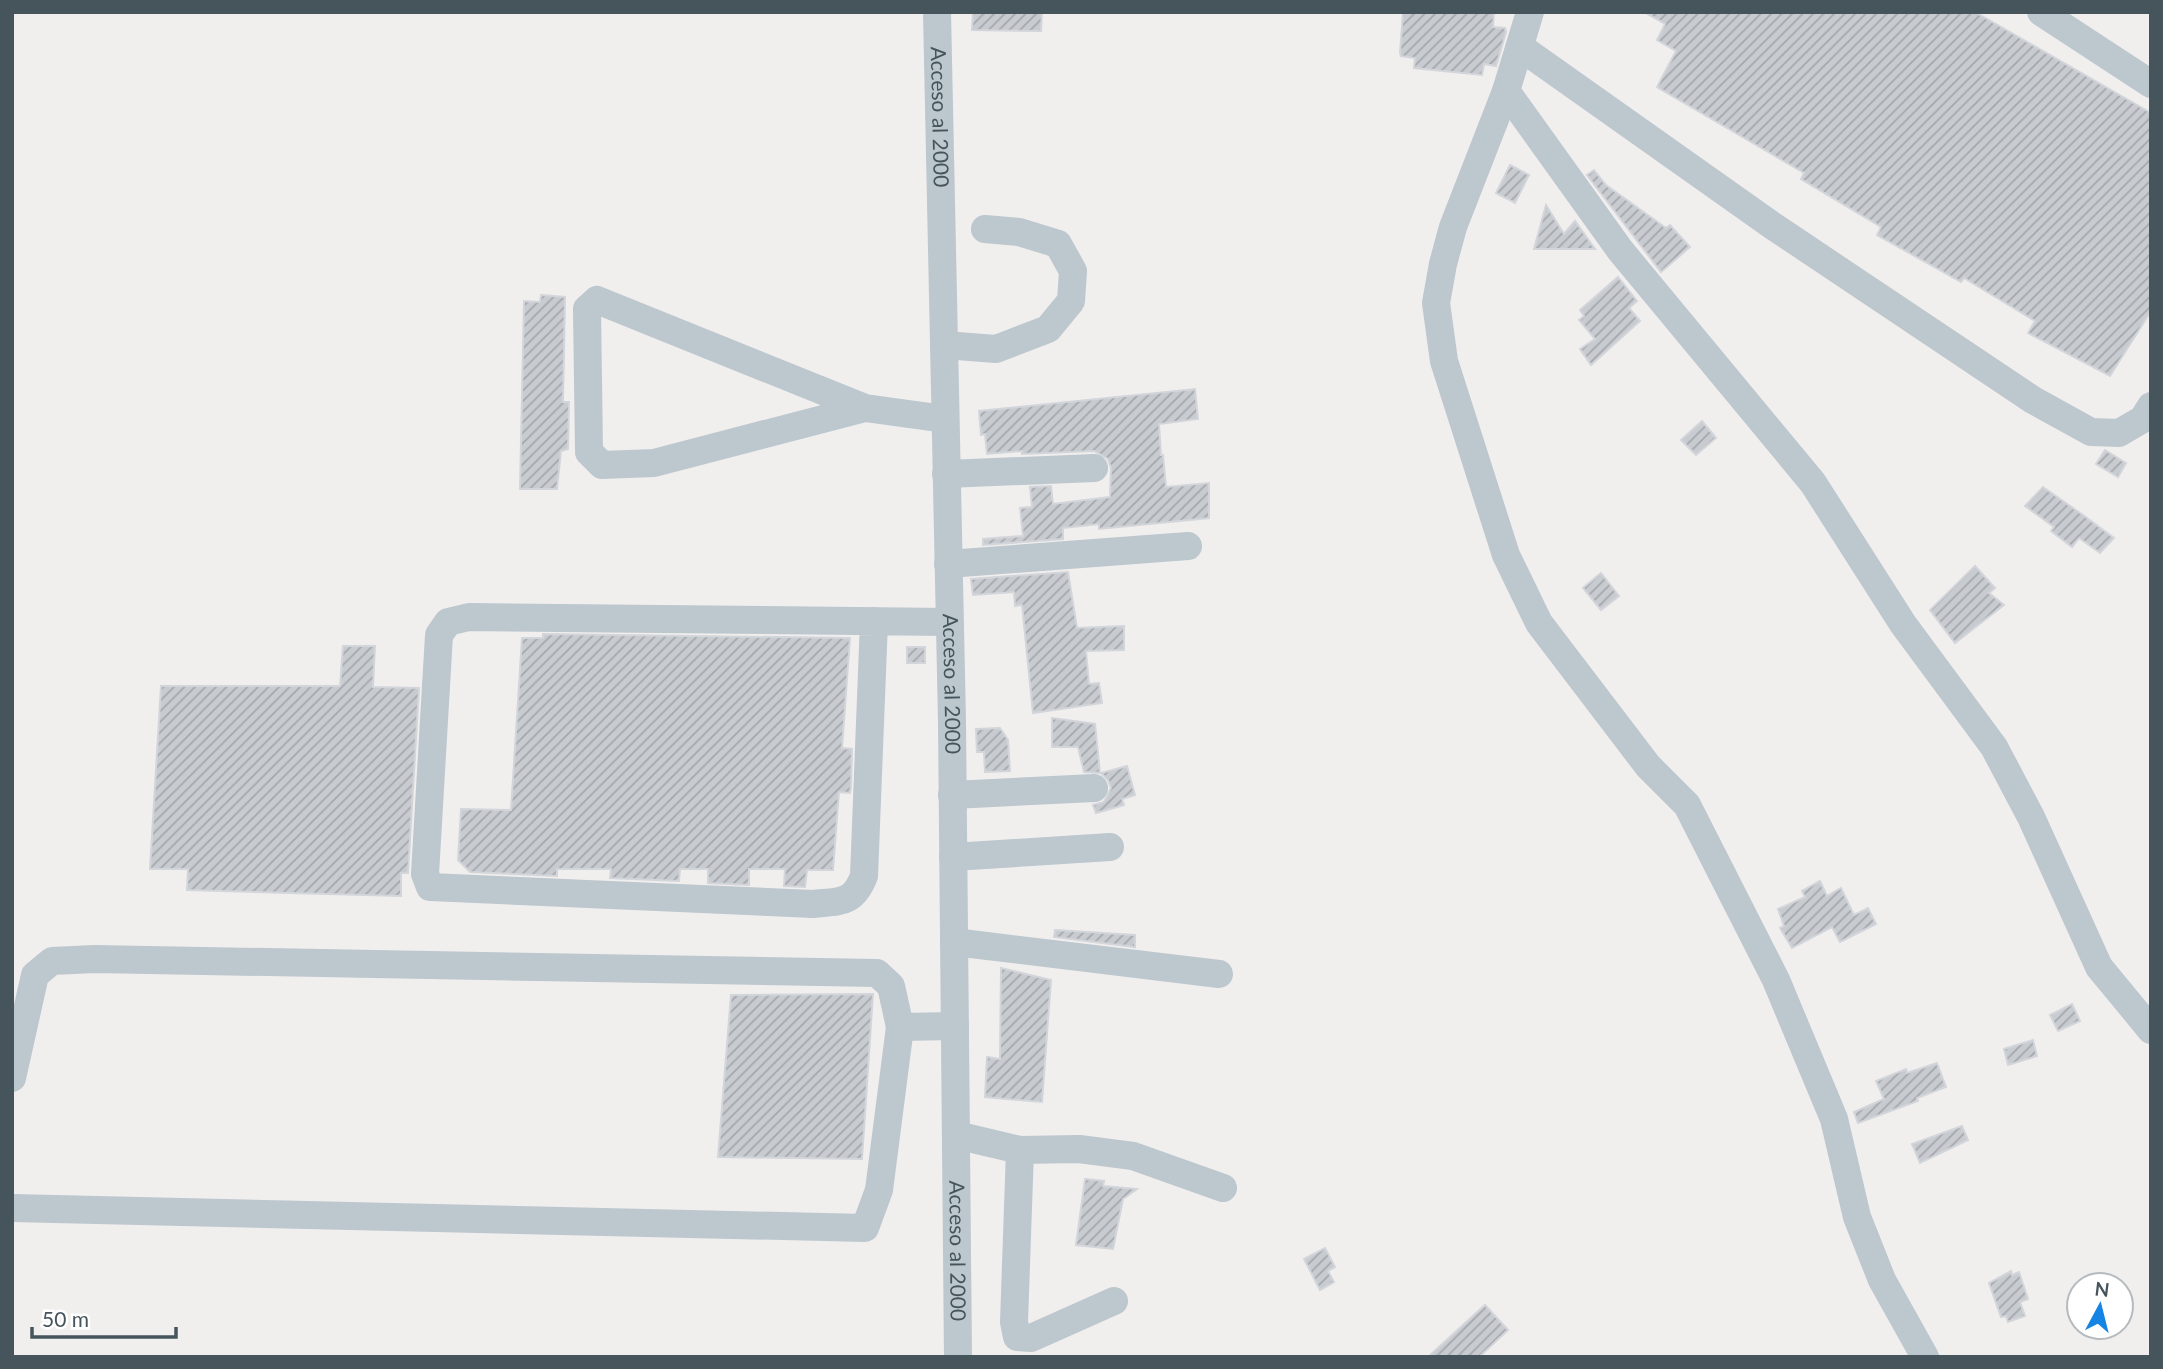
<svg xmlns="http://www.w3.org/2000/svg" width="2163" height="1369" font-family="Lato,sans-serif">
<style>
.building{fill:url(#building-hatch);stroke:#d2d5da;stroke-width:2}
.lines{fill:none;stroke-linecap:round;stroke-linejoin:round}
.minor{stroke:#bcc7ce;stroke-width:28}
.labels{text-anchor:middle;stroke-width:7;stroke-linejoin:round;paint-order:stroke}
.street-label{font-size:21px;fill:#46545c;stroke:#fff}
</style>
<defs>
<pattern id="building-hatch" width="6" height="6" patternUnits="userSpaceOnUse" patternTransform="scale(1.75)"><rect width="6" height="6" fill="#c8ccd1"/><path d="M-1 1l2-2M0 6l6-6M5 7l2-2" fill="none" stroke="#a4a8ad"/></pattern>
</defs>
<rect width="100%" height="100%" fill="#f1eeee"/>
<g class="building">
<polygon points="973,12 1042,12 1041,31 972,30"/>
<polygon points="1403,12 1494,12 1493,27 1505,28 1506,32 1496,66 1484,64 1482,75 1414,68 1415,58 1401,56 1400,53"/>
<polygon points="1644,12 1975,12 2151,113 2151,311 2110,376 2028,333 2035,321 1964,278 1961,282 1877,235 1881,227 1801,179 1804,173 1657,87 1676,51 1657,40 1665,24"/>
<polygon points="1510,165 1529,175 1515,203 1496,193"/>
<polygon points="1594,170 1606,185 1666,228 1670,225 1690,247 1661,272 1587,175"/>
<polygon points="1546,205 1564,234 1575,221 1595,249 1534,249"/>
<polygon points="1618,277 1637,301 1629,308 1640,321 1591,365 1580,349 1595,339 1579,320 1584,316 1580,310"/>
<polygon points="541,295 565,297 563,402 569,402 568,449 561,451 557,489 520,489 524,301 540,302"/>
<polygon points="1195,389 1198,419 1159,424 1161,455 1163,455 1166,487 1209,483 1209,518 1099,529 1099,524 1063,528 1063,539 983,545 983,539 1023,536 1020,508 1032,507 1030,487 1051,486 1053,504 1110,497 1111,468 1108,459 1094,451 1022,454 1022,451 987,454 985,434 981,435 979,411"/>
<polygon points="1702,421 1716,438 1696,455 1681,440"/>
<polygon points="2105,450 2126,463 2118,477 2096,464"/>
<polygon points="2043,487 2083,515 2114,538 2100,553 2079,538 2072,547 2051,531 2054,527 2025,506"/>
<polygon points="1975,566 1995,588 1989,593 2004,605 1955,643 1930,610"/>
<polygon points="1068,572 1077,628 1124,626 1124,650 1086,651 1089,684 1099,683 1102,703 1033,713 1022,605 1015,606 1014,592 973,595 971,579"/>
<polygon points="1601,573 1619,596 1601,610 1583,588"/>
<polygon points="543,634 850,638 842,748 852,749 851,786 850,793 839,792 833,870 807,870 805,887 784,886 785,869 749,869 749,885 708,883 708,869 680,869 679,881 610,878 611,869 557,869 557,876 470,872 458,860 461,809 511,810 522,638 543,638"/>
<polygon points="343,646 375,646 373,687 419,688 408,873 401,873 401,896 187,890 188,869 150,869 161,686 340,686"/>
<rect x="907" y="647" width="18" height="16"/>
<polygon points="1052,718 1095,724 1100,773 1084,772 1078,747 1052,747"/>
<polygon points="1000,728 1008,740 1010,771 985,772 984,752 977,752 976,729"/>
<polygon points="1127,766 1135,795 1122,799 1124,805 1096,813 1093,805 1104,802 1111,788 1108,780 1101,773"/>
<polygon points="1820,881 1827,896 1841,888 1854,915 1868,908 1876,924 1840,942 1832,927 1792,948 1780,928 1784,926 1778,909 1805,897 1802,891"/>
<polygon points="1055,930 1135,935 1135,947 1054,937"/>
<polygon points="1001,968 1051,980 1042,1102 985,1097 987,1057 1000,1059"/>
<polygon points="873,994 862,1159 718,1157 731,995"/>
<polygon points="2072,1004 2080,1021 2058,1031 2050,1015"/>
<polygon points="2033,1040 2037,1056 2008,1065 2004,1049"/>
<polygon points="1937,1063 1946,1087 1917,1098 1918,1101 1858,1123 1854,1112 1884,1099 1876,1081 1906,1069 1907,1073"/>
<polygon points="1962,1126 1968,1140 1920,1163 1912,1144"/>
<polygon points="1085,1179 1104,1181 1103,1186 1137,1189 1123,1199 1113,1249 1076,1245"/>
<polygon points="1325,1248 1335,1267 1328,1271 1334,1282 1320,1290 1304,1259"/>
<polygon points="2011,1271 2012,1275 2019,1272 2028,1299 2020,1302 2025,1316 2008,1322 2006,1316 2001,1317 1989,1283"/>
<polygon points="1485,1305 1508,1330 1479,1357 1428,1357"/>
</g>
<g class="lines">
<g class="minor">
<path id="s1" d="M937 12 952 722 958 1357"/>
<polyline points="1530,12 1506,91 1453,227 1443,264 1436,303 1444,361 1506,555 1539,623 1648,766 1687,805 1776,980 1834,1119 1857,1217 1882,1280 1925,1357"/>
<polyline points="2041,12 2151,84"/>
<polyline points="1520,47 1773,226 2033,400 2091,432 2119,433 2143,419 2151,406"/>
<polyline points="1506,91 1620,250 1813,483 1903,624 1994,747 2031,817 2099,967 2151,1030"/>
<polyline points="944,345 996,349 1048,329 1071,301 1073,271 1058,244 1019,232 985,229"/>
<polyline points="865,408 654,463 602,465 589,452 587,309 597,300 865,408 945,419"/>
<polyline points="946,474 1094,468"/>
<polyline points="948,564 1188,546"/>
<path d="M874 621 864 876C853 904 841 901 813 904L430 887 425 874 439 635 448 622 469 617 949 622"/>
<polyline points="952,795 1094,788"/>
<polyline points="953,857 1110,847"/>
<polyline points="954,942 1219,974"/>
<polyline points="12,1078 35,975 52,961 95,959 877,973 891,986 900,1027 955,1026"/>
<polyline points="956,1135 1020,1150 1079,1149 1133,1156 1223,1188"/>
<polyline points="1020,1150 1014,1322 1017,1337 1031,1338 1114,1301"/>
<polyline points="12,1208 865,1228 879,1190 900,1027"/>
</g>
</g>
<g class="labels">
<g class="street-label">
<text dy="7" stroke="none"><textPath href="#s1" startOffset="105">Acceso al 2000</textPath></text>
<text dy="7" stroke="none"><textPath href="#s1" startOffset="672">Acceso al 2000</textPath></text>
<text dy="7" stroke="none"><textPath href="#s1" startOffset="1239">Acceso al 2000</textPath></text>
</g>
</g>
<rect width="2163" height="1369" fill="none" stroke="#46545c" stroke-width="28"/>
<g transform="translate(2100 1306) rotate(7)"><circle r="33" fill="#ffffff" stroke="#b5bbbe" stroke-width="2"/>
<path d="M0-5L12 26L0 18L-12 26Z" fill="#1684e3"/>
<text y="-10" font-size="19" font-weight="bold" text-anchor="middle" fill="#46545c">N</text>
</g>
<path d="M32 1327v10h144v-10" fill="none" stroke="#46545c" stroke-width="3.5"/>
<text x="42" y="1327" font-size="21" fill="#46545c" stroke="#ffffff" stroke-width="5" paint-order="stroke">50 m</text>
</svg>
